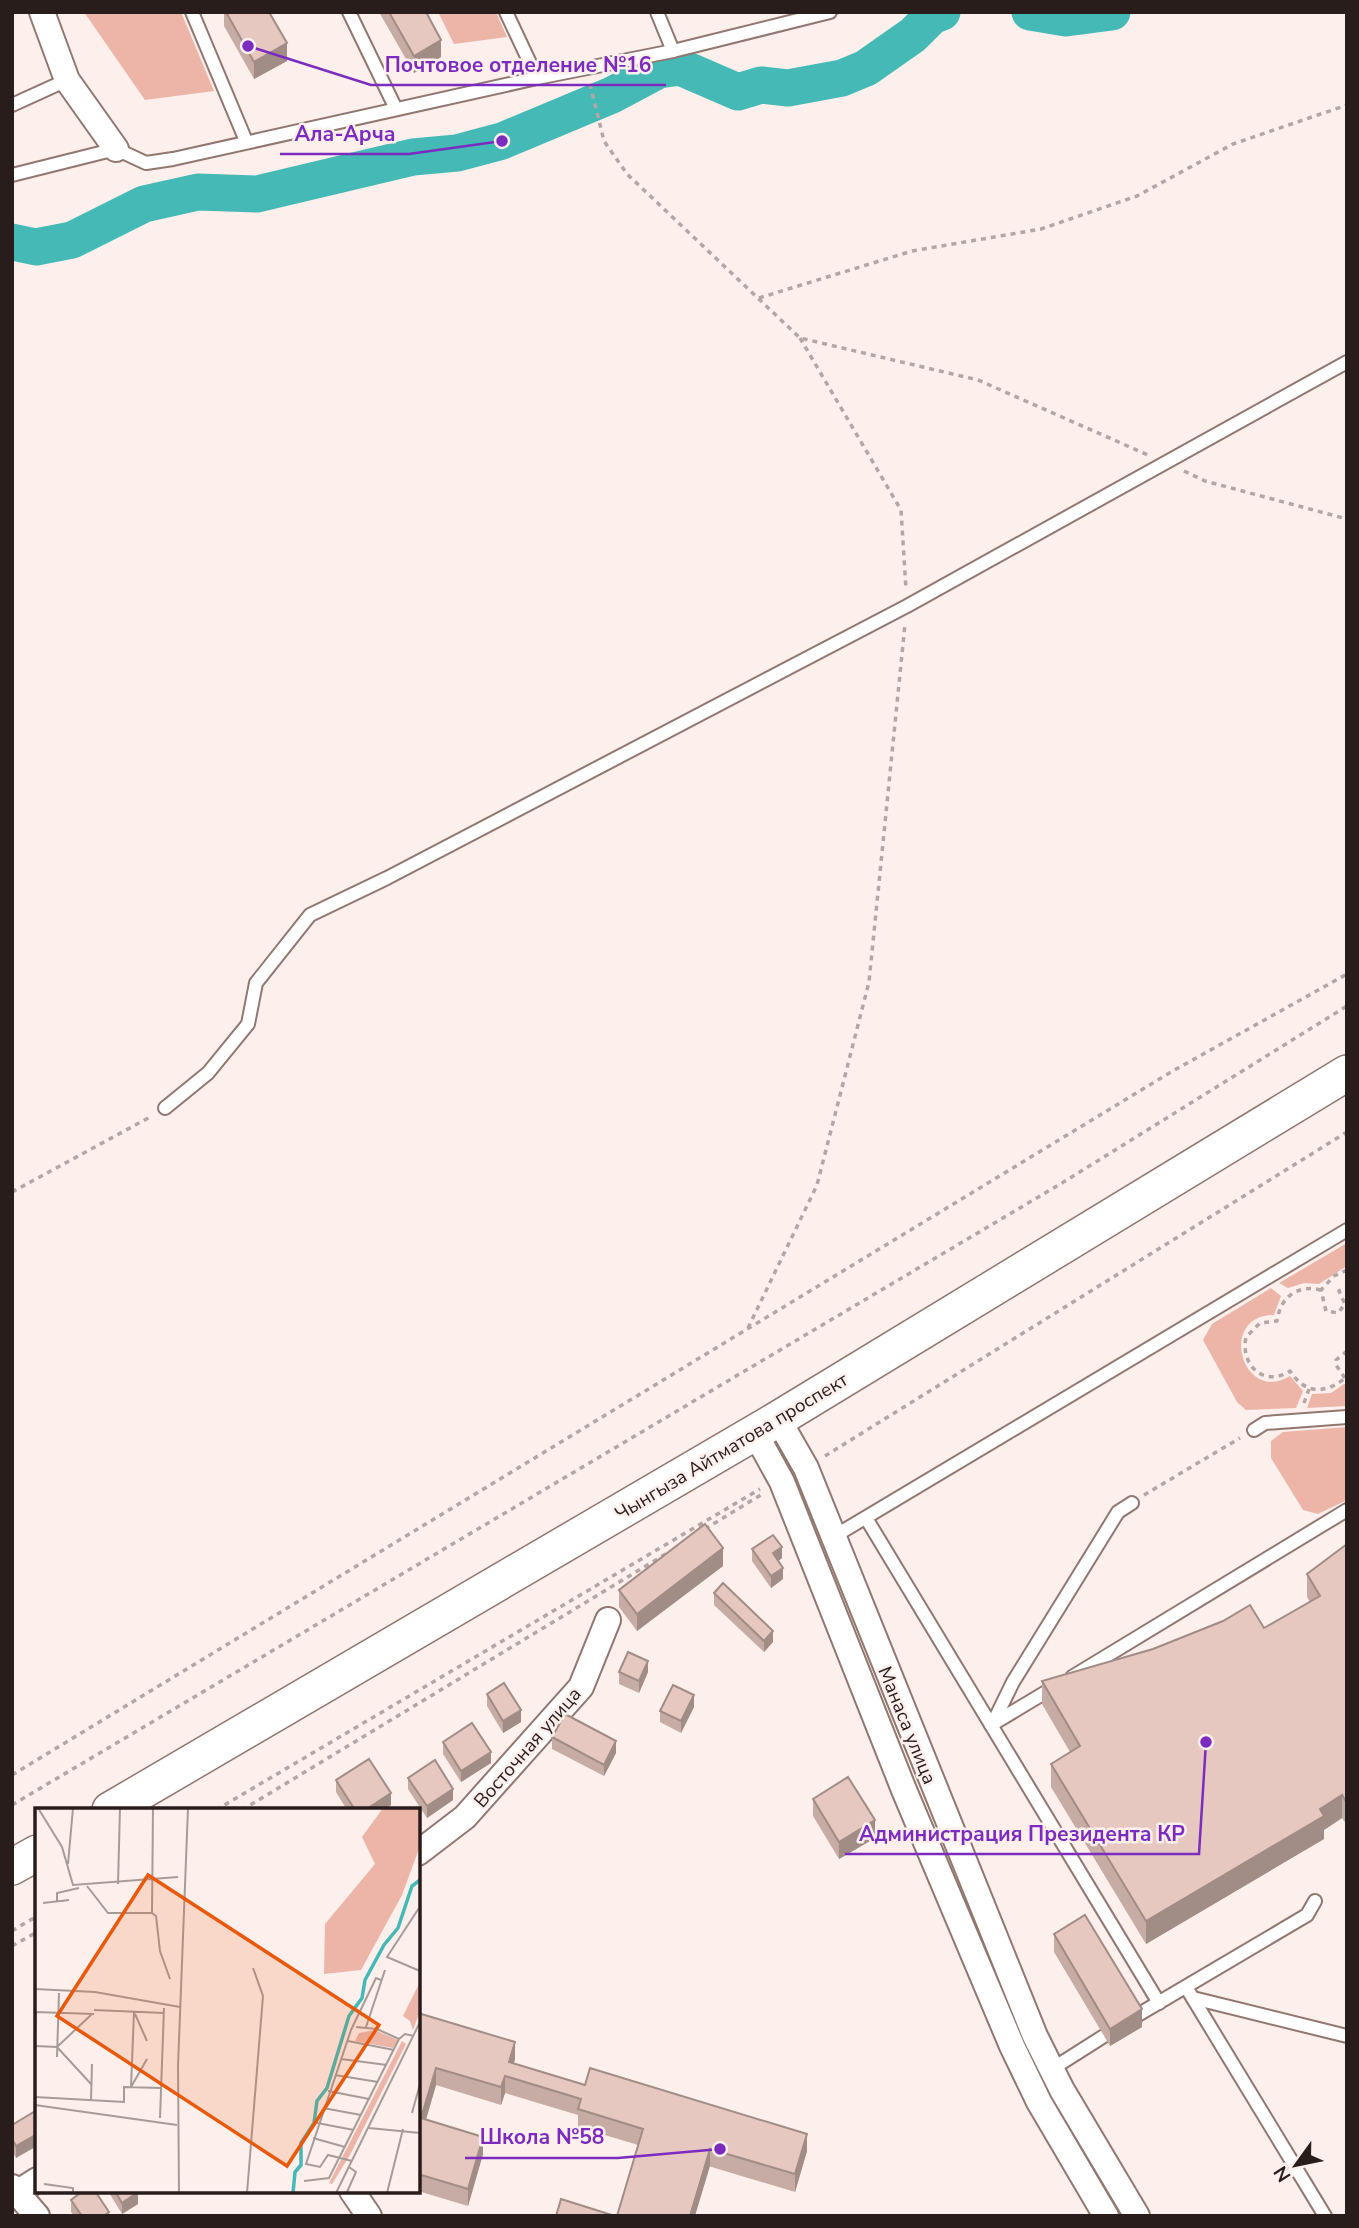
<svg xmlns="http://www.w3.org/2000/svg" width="1359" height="2228" font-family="'Nunito Sans',sans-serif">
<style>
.green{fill:#edb5a7}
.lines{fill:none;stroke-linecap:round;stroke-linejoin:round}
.river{stroke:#45b9b6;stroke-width:37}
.lane-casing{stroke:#917770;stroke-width:16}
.street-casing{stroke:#917770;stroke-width:28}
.secondary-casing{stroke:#917770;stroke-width:38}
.path{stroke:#b3a6a4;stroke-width:3.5;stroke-dasharray:5 5;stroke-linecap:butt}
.lane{stroke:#fff;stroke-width:12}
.street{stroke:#fff;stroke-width:24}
.secondary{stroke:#fff;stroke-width:35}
.wall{fill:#c6aca5}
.shaded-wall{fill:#a18c86}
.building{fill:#e6c8c0;stroke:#a18c86;stroke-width:2}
.labels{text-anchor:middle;stroke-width:5;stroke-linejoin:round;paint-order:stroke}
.street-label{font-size:19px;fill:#281d1b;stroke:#fcefec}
.inset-river{fill:none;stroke:#45b9b6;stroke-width:3.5}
.inset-road{fill:none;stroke:#a79b98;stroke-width:2}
.view{fill:#e8590c;fill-opacity:0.15;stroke:#e8590c;stroke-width:3.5}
.inset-edge{fill:none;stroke:#281d1b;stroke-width:3.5}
.leader{fill:none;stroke:#7b2cbf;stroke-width:2.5}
.callout-dot{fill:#7b2cbf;stroke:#fcefec;stroke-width:2.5}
.callout-label{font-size:21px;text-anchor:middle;font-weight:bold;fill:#7b2cbf;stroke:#fcefec;stroke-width:5;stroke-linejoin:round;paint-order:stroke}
</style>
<rect width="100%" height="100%" fill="#fcefec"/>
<g class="green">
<polygon points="84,12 181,12 214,91 145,100"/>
<polygon points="438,12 496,12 507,37 454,44"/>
<polygon points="1347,1243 1347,1266 1319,1284 1304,1283 1288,1288 1279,1283"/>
<path d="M1271 1288 1281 1296 1274 1315C1217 1315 1242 1405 1290 1376L1303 1391 1296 1408 1246 1410 1237 1402 1203 1340 1212 1324Z"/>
<polygon points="1344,1384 1347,1385 1347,1406 1307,1408 1312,1394 1331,1393"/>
<polygon points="1347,1427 1347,1500 1318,1514 1303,1510 1271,1458 1271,1441 1283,1432"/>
</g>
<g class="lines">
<g class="river">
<polyline points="1030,12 1066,18 1112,12"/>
<polyline points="12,242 36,247 72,240 144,204 198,192 257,194 413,157 457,153 502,141 612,95 659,70 680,67 738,92 761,85 788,88 842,78 866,68 913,35 932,16 942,12"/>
</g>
<defs>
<g id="lane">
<polyline points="192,12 246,141"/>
<polyline points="349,12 396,109"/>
<polyline points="506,12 537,78"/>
<polyline points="657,12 673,51"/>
<polyline points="12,105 67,80"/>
<polyline points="12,175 116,149 146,163 173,159 537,78 673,51 830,12"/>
<polyline points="165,1108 208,1073 248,1024 256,983 310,915 387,878 907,606 1347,362"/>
<polyline points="1254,1430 1265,1423 1347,1417"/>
<polyline points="866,1518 1159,2003"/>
<polyline points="833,1537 1347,1230"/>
<polyline points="1072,1677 1347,1510"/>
<polyline points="991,1725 1056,1686"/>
<polyline points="992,1725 1013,1682 1118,1512 1132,1503"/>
<polyline points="1186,1987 1325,2216"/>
<polyline points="1193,1998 1347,2036"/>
<polyline points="1136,2016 1307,1915 1315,1901"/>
<polyline points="1052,2069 1104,2036"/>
</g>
<g id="street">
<polyline points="42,12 67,80 116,149"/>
<polyline points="778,1419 806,1468 1035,2036 1062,2090 1137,2216"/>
<polyline points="755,1433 782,1482 904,1790 1012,2046 1039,2102 1106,2216"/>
<polyline points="418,1853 465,1817 581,1687 608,1620"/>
<polyline points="12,2187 37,2216"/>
<polyline points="352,2191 369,2216"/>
<polyline points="12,2196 37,2180"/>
</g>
<g id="secondary">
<polyline points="110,1810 778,1419 1347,1073"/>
<polyline points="12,1867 37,1853"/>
</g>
</defs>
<use href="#lane" class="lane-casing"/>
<use href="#street" class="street-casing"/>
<use href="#secondary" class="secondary-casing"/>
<g class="path">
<polyline points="590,84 604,141 627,174 800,338 978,380 1148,455"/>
<polyline points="759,298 912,251 1041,229 1137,196 1233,144 1347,105"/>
<polyline points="800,338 901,510 906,589"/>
<polyline points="1184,471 1205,481 1347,519"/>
<polyline points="12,1192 152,1116"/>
<polyline points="1347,1270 1334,1276 1321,1290 1326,1311 1338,1313 1345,1304 1339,1291 1347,1288"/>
<path d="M1321 1290C1298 1284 1280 1297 1277 1321L1260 1323 1246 1337C1240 1365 1264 1388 1290 1371 1304 1393 1323 1395 1344 1379"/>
<polyline points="748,1328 817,1185 869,982 905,624"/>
<polyline points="1347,1351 1336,1360 1336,1365 1347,1381"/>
<polyline points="1304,1403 1309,1389"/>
<polyline points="825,1456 1347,1132"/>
<polyline points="1144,1495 1240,1438"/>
<polyline points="705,1529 764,1493"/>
<polyline points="12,1775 1171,1072 1347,974"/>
<polyline points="12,1805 1062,1183 1347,1006"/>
<polyline points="216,1810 760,1489"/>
<polyline points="242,1810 669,1552"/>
<polyline points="12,1931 37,1916"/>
<polyline points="12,1946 37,1932"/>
</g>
<use href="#lane" class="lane"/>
<use href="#street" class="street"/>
<use href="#secondary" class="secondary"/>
</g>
<g class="wall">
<polygon points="224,12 269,12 287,61 254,79 224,26"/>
<polygon points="379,12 426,12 441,57 414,73"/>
<polygon points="1347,1544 1347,1825 1342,1818 1324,1830 1324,1839 1146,1944 1051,1787 1051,1764 1070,1752 1042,1704 1042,1681 1264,1628 1310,1602 1307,1597 1307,1574"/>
<polygon points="752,1549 782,1558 778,1561 783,1579 771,1588 752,1561"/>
<polygon points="723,1566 637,1631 619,1607 619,1590"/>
<polygon points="714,1593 773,1642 764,1652 714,1605"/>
<polygon points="619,1672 648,1672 639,1693 619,1684"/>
<polygon points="487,1694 521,1722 503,1733 487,1706"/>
<polygon points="694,1707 681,1733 660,1722 660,1711"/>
<polygon points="552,1737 616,1753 604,1776 552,1749"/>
<polygon points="443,1742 491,1763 461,1782 443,1754"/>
<polygon points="408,1778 453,1800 427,1818 408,1789"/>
<polygon points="336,1780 391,1805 383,1810 347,1810 336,1792"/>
<polygon points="813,1799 875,1838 839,1859 813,1816"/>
<polygon points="1054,1934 1142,2027 1110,2046 1054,1952"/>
<polygon points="418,2013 515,2059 514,2063 807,2151 795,2192 578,2127 578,2115 505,2093 501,2105 436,2085 426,2120 483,2154 468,2206 418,2191"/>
<polygon points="37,2110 16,2158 12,2151 12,2125"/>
<polygon points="108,2191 138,2191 138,2204 122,2214"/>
<polygon points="71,2200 109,2216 74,2216 71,2212"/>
</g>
<g class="shaded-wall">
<polygon points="441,40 441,57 414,73 414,56"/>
<polygon points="287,43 287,61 254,79 254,62"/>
<polygon points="782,1547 782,1558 773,1565 773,1553"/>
<polygon points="723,1548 723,1566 637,1631 637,1614"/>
<polygon points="783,1568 783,1579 771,1588 771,1576"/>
<polygon points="773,1631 773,1642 764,1652 764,1641"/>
<polygon points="648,1661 648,1672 639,1693 639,1681"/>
<polygon points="694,1695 694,1707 681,1733 681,1721"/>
<polygon points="521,1710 521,1722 503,1733 503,1721"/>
<polygon points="616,1741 616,1753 604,1776 604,1765"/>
<polygon points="491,1752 491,1763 461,1782 461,1771"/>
<polygon points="453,1789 453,1800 427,1818 427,1806"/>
<polygon points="391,1793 391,1805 383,1810 365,1810"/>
<polygon points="1342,1795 1342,1818 1324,1830 1324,1839 1146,1944 1146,1921"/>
<polygon points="875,1820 875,1838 839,1859 839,1842"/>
<polygon points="1142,2009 1142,2027 1110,2046 1110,2029"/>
<polygon points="515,2042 515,2059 509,2079 509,2062"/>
<polygon points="436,2068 436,2085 421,2136 421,2118"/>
<polygon points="505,2076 505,2093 501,2105 501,2087"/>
<polygon points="37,2134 37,2146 16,2158 16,2146"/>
<polygon points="807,2134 807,2151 795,2192 795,2174"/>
<polygon points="483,2137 483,2154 468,2206 468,2189"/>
<polygon points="710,2149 710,2166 695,2216 690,2216"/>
<polygon points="138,2192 138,2204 122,2214 122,2203"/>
</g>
<g class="building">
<polygon points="226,12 269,12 287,43 254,62"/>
<polygon points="389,12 426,12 441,40 414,56"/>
<polygon points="705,1524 723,1548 637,1614 619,1590"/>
<polygon points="773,1535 782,1547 773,1553 783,1568 771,1576 752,1549"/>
<polygon points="1347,1544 1347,1803 1342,1795 1320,1809 1324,1816 1146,1921 1051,1764 1080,1746 1042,1681 1153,1649 1223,1621 1250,1605 1264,1628 1320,1596 1307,1574"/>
<polygon points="723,1583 773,1631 764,1641 714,1593"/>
<polygon points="628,1652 648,1661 639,1681 619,1672"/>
<polygon points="504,1683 521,1710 503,1721 487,1694"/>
<polygon points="673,1685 694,1695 681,1721 660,1711"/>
<polygon points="565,1714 616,1741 604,1765 552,1737"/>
<polygon points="472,1723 491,1752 461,1771 443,1742"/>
<polygon points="369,1759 391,1793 365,1810 355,1810 336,1780"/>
<polygon points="435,1760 453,1789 427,1806 408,1778"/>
<polygon points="848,1777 875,1820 839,1842 813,1799"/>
<polygon points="1085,1915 1142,2009 1110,2029 1054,1934"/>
<polygon points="418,2013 515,2042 509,2062 585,2085 590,2068 807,2134 795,2174 710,2149 690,2216 617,2216 643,2129 578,2109 581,2099 505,2076 501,2087 436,2068 421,2118 483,2137 468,2189 418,2174"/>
<polygon points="37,2110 37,2134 16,2146 12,2139 12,2125"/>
<polygon points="83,2191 95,2191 109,2212 104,2216 82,2216 71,2200"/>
<polygon points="115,2191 138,2191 138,2192 122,2203"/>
<polygon points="561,2199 615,2216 556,2216"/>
</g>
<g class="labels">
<g class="street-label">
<text transform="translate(731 1446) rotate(-31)" y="7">Чынгыза Айтматова проспект</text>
<text transform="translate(908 1725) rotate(68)" y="7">Манаса улица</text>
<text transform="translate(527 1747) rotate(-49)" y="7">Восточная улица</text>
</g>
</g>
<g transform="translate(35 1808)">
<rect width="385" height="385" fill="#fcefec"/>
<path d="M348 0H385V38L367 87 326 162 289 166 290 116 340 56 327 29ZM385 174V203L378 222 375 213 368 208ZM340 222 363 232 358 240 320 233 324 225ZM367 233 371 236 315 347 297 376 294 375Z" fill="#edb5a7"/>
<path class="inset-river" d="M258 385 260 364 266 357V335L279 315 282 293 292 280 314 208 327 190 330 172 349 137 363 120 377 78 385 72"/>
<path class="inset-road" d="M3 0 27 39 38 77 143 69M118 0 117 105 121 108 125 143 135 171M33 56 38 0M83 76 85 0M52 78 73 105H117M22 94V85L44 80M8 95 34 92M384 100 352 149 385 163M0 181 60 184 145 199M59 202 129 205M100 206 112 233M321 219 342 221 364 231M331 219 350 162M0 230 1 204 59 206M313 233 359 242M0 238 22 239 56 276M22 239 57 206M22 249 24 185M306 251 352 257M300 267 343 274M96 279 99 204M96 279 112 251M293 283 334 291M0 289 89 294V279L126 280M56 293 57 256M0 297 142 317M288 300 326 307M377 305 385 276M125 310 129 200M282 315 319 322M334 320 385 325M278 330 310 339M317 353 293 347 285 359 271 356 316 222 341 170 346 172M269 373 294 370 364 231 370 226 379 228M9 376 38 380V385M312 384 321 364 314 359M144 385 143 258 153 0M212 385 228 188 218 160M301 385 385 214M352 385 368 321"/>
<path class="view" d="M113 67 344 217 252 358 22 208Z"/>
<rect width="385" height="385" class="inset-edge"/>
</g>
<path class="leader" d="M248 46L371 85H666M502 141L409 154H280M1206 1742L1199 1854H845M720 2149L618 2158H465"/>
<g class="callout-dot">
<circle cx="248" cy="46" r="7"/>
<circle cx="502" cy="141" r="7"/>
<circle cx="1206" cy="1742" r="7"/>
<circle cx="720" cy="2149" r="7"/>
</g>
<g class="callout-label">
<text x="518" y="72">Почтовое отделение №16</text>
<text x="345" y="141">Ала-Арча</text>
<text x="1022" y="1841">Администрация Президента КР</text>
<text x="542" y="2144">Школа №58</text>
</g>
<rect width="1359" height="2228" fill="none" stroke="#281d1b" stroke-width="28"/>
<g transform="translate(1296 2165) rotate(237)" stroke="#fcefec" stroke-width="5" paint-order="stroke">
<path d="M0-5L12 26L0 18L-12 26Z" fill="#281d1b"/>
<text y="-10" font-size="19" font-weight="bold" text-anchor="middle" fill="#281d1b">N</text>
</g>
</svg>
